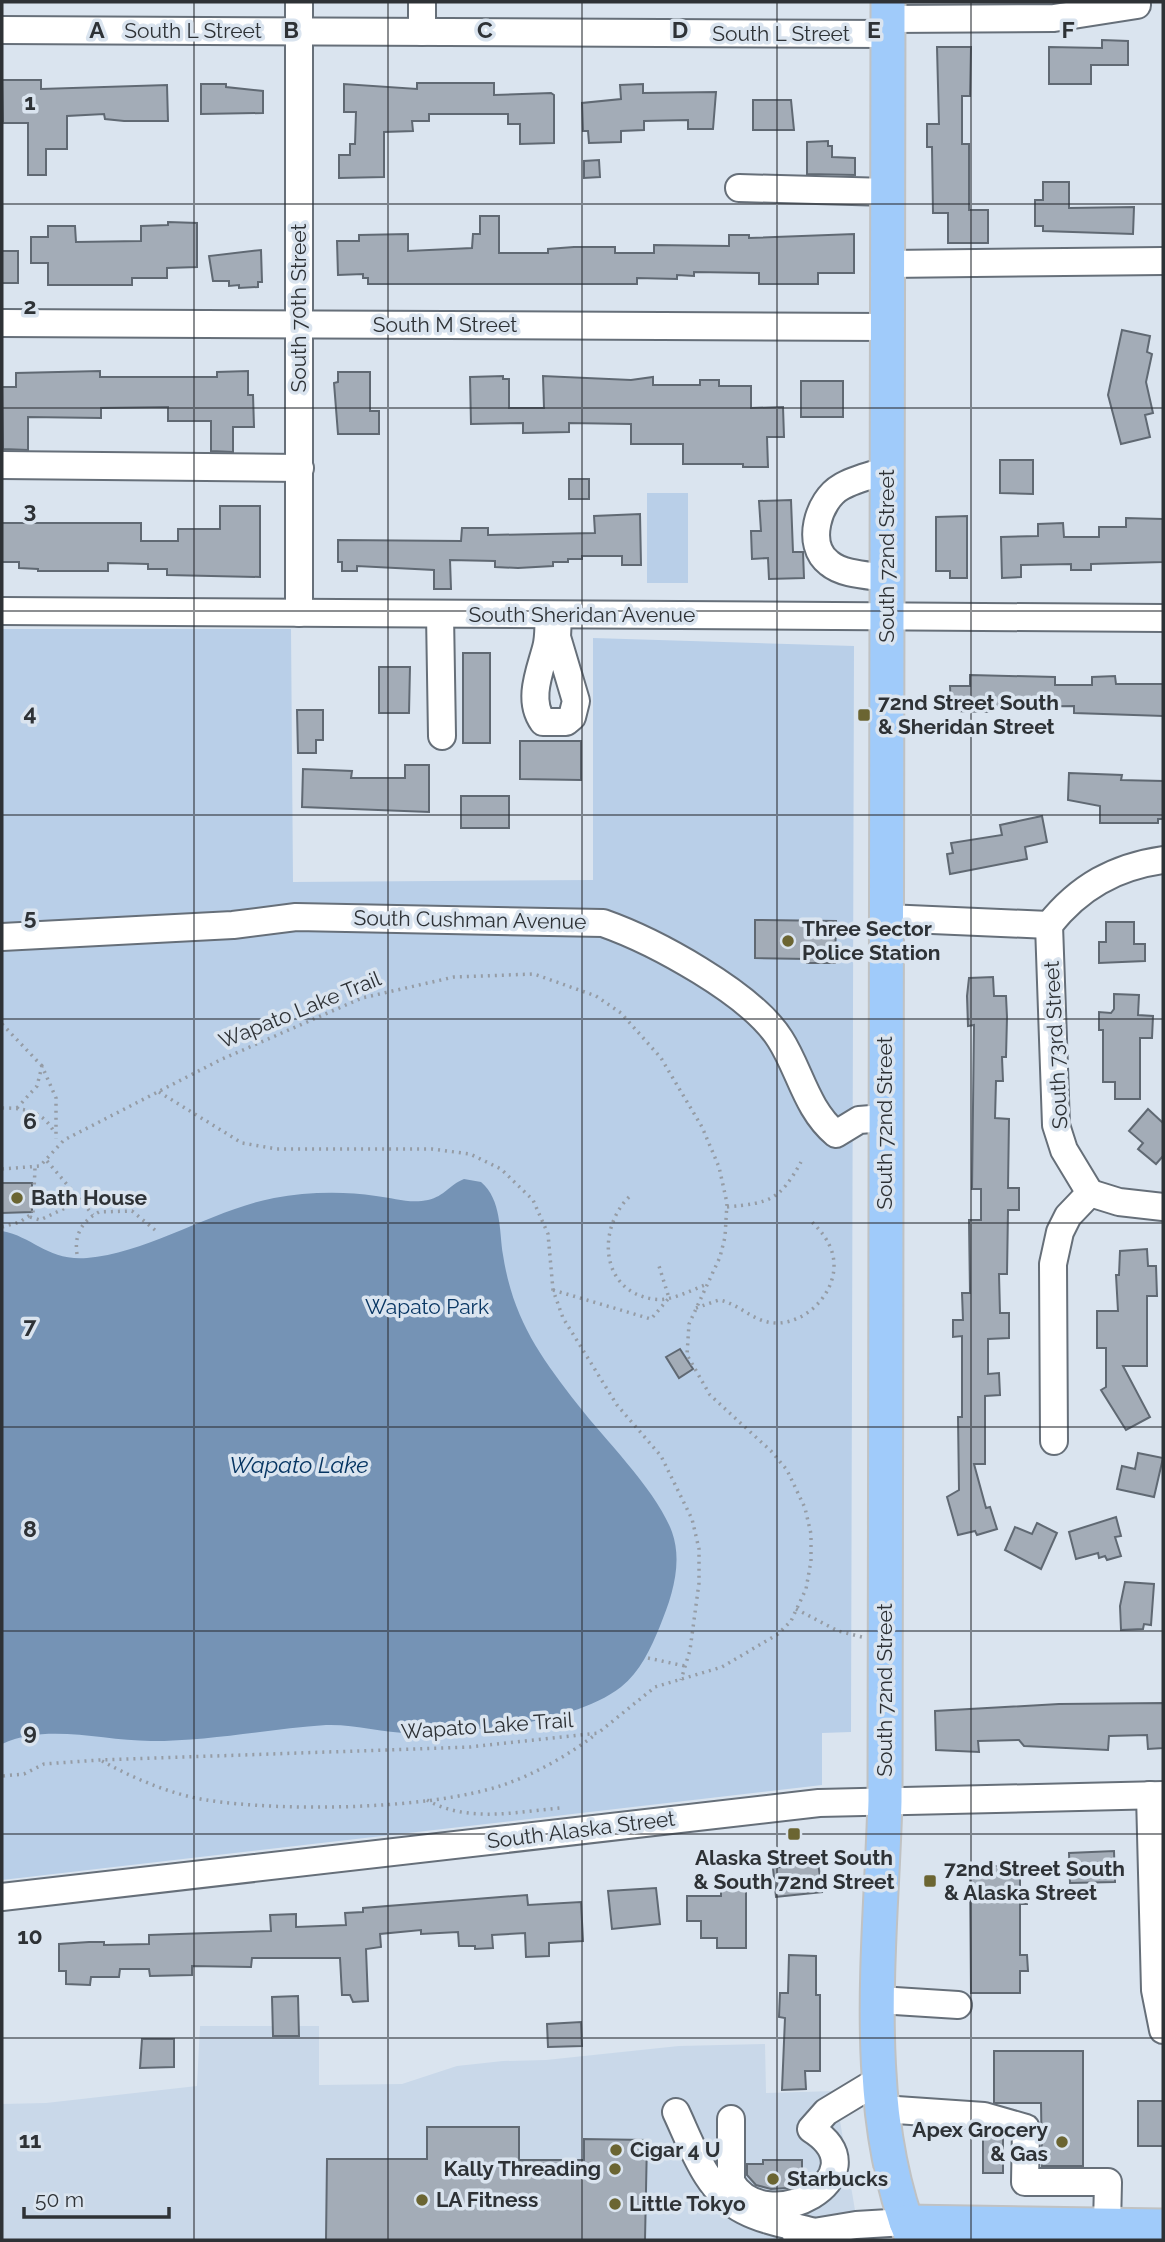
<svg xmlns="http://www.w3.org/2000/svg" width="1165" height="2242" font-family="Raleway,sans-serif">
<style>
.built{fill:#c9d8e9}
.green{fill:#b9cfe8}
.water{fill:#7593b5}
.building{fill:#a3acb7;stroke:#606973;stroke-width:2}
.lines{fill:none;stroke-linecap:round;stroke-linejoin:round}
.minor-casing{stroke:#666f79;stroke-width:30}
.major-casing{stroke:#c0c2c3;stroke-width:37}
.path{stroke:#959ca5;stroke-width:3.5;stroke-dasharray:2 5;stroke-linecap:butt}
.minor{stroke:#fff;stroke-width:26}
.major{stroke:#a0cbfa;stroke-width:33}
.grid{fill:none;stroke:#2e3236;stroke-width:2;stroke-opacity:0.55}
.poi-dot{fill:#6b6532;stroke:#dae4ef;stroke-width:2.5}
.labels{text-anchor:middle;stroke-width:7;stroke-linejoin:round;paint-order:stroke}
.street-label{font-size:21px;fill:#2e3236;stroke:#dae4ef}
.poi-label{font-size:21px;font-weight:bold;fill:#2e3236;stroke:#dae4ef;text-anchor:start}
.park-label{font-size:21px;fill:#083663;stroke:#dae4ef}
.water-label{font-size:23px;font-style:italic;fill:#063562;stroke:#dae4ef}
.grid-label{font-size:23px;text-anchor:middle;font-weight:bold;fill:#2e3236;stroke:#dae4ef;stroke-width:7;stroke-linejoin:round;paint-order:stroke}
</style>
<rect width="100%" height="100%" fill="#dae4ef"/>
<polygon class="built" points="200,2026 319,2026 319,2085 402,2084 457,2066 503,2061 546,2060 679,2046 765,2044 766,2093 835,2091 860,2240 2,2240 2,2104 46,2103 197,2086"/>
<g class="green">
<rect x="647" y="493" width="41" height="90"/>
<polygon points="2,629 291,629 293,882 593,880 593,638 854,646 851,1732 822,1733 822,1785 2,1880"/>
</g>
<path class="water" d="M464 1179 481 1182C502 1200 499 1231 503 1255 513 1319 540 1356 578 1405 606 1441 657 1491 672 1532 683 1563 672 1597 660 1626 651 1648 640 1672 621 1687 573 1724 472 1732 411 1733 382 1733 355 1724 326 1725 268 1729 210 1741 151 1741 102 1741 48 1723 2 1744V1231C34 1237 47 1261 87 1258 148 1253 212 1210 274 1198 306 1192 343 1191 376 1196 394 1198 410 1204 428 1200 445 1196 449 1185 464 1179Z"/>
<g class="building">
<polygon points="1102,40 1128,41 1128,65 1091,65 1091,84 1049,84 1049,47 1102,48"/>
<polygon points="937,47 971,47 970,96 962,96 962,144 969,144 969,210 988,210 988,243 948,243 948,213 933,213 932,147 927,147 927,124 939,124"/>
<polygon points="2,80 41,80 41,89 167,85 168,121 124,121 105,119 104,114 67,116 67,149 46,149 46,175 28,175 28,123 3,123"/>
<polygon points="417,83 494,83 494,95 551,93 554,95 554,143 520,144 520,124 508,124 508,114 429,114 429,121 412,121 413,131 384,132 384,177 339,178 339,155 350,155 350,144 355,144 356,112 344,112 344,84 417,89"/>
<polygon points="201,84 226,84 226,87 263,91 263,113 201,114"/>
<polygon points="643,84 643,93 716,92 713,129 688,129 688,120 644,121 644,130 621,131 621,142 589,143 588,131 583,131 582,103 621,99 620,85"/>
<polygon points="753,100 791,100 794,130 753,130"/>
<polygon points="828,141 828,146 832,146 832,157 855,158 855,175 807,174 807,142"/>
<polygon points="599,160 600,177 584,178 584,161"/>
<polygon points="1043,182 1069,182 1069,208 1134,207 1133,234 1043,231 1043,226 1035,226 1035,200 1043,200"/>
<polygon points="480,216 499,216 499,253 548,253 548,249 574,247 615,247 615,253 654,253 654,245 729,246 729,235 749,235 749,238 854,234 854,273 818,273 818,284 759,284 759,273 694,272 694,276 677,275 677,279 637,278 637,284 368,284 368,278 363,278 363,274 338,275 337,241 359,241 359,235 408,234 408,251 472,248 473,234 480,234"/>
<polygon points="168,222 197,223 197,267 167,268 167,278 132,278 132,285 48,285 48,263 31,263 31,237 48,237 48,226 75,226 76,242 141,241 141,226 168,225"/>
<polygon points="261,250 262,282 258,282 258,287 239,288 239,285 229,286 229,281 213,281 209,256"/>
<rect x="2" y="251" width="16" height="32"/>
<polygon points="1122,330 1150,336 1147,352 1152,354 1146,382 1153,413 1145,415 1150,437 1121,444 1108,395"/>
<polygon points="100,371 100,377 217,377 217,372 248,371 248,395 253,395 254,427 233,427 233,452 211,451 211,421 168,421 168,407 101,408 101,418 28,417 28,450 3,449 2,387 16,387 16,373"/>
<polygon points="338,372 370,372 370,411 379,411 379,434 338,434 334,383 338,382"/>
<polygon points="503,376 503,379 509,379 509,408 544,408 543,376 631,380 653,377 653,385 700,385 700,380 719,380 719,386 751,386 751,408 783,407 784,437 767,437 768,467 743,467 743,464 683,464 683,444 631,444 631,424 569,423 569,432 523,433 523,423 471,424 470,377"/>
<rect x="801" y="381" width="42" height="36"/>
<polygon points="1000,460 1033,460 1033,494 1000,493"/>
<rect x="569" y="479" width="20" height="20"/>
<polygon points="791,500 793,552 803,552 804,578 769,579 768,558 752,559 751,531 761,531 759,501"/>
<polygon points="220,506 260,506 260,577 167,575 167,569 148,569 148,564 108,563 108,571 38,571 38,569 19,568 19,562 2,562 2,523 141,523 141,541 178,541 178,529 220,529"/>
<polygon points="640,514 641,565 622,565 622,556 582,556 582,559 568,559 568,562 553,562 553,566 518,568 495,567 495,561 450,560 451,589 434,589 434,570 357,566 357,571 342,571 342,562 338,562 338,540 461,541 462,528 488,528 488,535 595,533 594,516"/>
<polygon points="967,516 967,578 950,578 950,571 936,571 936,517"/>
<polygon points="1126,518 1163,519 1163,562 1091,564 1091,570 1071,570 1071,564 1021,565 1021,577 1002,578 1001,537 1038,536 1038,524 1063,523 1064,537 1099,537 1099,527 1126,527"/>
<rect x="463" y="653" width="27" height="90"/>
<polygon points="379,667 410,667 409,713 379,713"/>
<polygon points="970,675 1055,677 1055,685 1092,685 1092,677 1115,676 1116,684 1163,684 1163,716 1074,713 1074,706 991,707 991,712 951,711 950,686 970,686"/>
<polygon points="297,710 323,710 323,740 316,740 316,753 298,753"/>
<polygon points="520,741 581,741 581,780 520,779"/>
<polygon points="405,765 429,765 429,812 302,807 303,769 352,771 351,778 405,778"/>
<polygon points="1069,773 1122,775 1121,780 1163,781 1163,819 1158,819 1158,823 1100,823 1100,806 1068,800"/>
<rect x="461" y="796" width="48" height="32"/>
<polygon points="1042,816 1047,842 1025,847 1027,859 950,874 947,854 953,853 951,843 1002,835 1000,825"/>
<polygon points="755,920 836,921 835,963 807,963 807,959 755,958"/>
<polygon points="1106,922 1134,922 1134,944 1145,944 1145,961 1099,963 1099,942 1106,942"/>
<polygon points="993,977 994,996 1006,996 1007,1017 1006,1057 1002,1057 1003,1081 996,1081 995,1118 1009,1119 1008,1188 1019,1188 1019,1210 1008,1210 1007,1274 999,1274 1000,1313 1009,1313 1009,1338 988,1339 988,1374 999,1373 1000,1395 985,1396 985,1464 974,1464 986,1508 990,1507 997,1529 977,1535 975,1531 958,1535 947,1497 959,1490 958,1417 962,1417 962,1336 953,1337 953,1320 963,1320 962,1293 970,1293 969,1220 981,1220 981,1189 972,1189 974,1025 968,1026 967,996 969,978"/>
<polygon points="1114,994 1139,995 1138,1015 1153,1016 1152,1038 1140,1038 1140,1099 1115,1099 1115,1082 1103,1082 1103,1030 1099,1030 1099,1012 1111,1013 1114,1009"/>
<polygon points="1148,1109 1163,1123 1163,1156 1156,1164 1138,1149 1143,1143 1129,1131"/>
<polygon points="2,1183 32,1183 32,1212 2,1213"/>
<polygon points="1147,1249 1148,1266 1156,1266 1157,1296 1147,1296 1147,1366 1123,1366 1150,1417 1126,1430 1101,1390 1106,1387 1106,1348 1097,1348 1097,1311 1118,1311 1116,1275 1119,1275 1120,1251"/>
<polygon points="680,1349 693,1369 679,1378 666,1357"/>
<polygon points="1138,1453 1163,1458 1154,1497 1117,1489 1122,1466 1135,1469"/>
<polygon points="1116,1517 1121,1536 1115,1537 1121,1556 1107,1560 1105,1556 1099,1558 1098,1553 1076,1559 1069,1532"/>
<polygon points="1037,1523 1057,1533 1041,1569 1005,1550 1015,1527 1032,1534"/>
<polygon points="1125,1582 1154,1584 1151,1625 1144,1624 1143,1629 1121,1630 1120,1606"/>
<polygon points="1163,1703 1163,1748 1148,1749 1147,1735 1109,1736 1108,1750 1024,1746 1019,1740 978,1741 979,1752 936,1750 935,1711 1059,1704"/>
<polygon points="1114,1851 1115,1882 1070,1883 1069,1853"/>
<polygon points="818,1862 822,1892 776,1897 773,1868"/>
<polygon points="970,1866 1020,1866 1020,1889 1027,1889 1027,1904 1020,1904 1020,1955 1027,1955 1028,1971 1020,1971 1020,1993 971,1993"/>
<polygon points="721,1880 746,1880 746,1948 717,1948 717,1938 701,1938 701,1921 687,1921 687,1896 721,1896"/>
<polygon points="656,1888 660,1924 612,1929 608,1891"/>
<polygon points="527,1895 528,1905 581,1902 583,1941 549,1943 549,1956 526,1957 525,1933 492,1935 493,1948 475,1949 475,1946 459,1946 458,1932 421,1934 421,1930 380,1934 381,1947 366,1949 368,2001 353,2002 350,1995 342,1995 340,1958 252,1958 251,1967 192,1966 192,1975 150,1976 149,1969 120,1969 119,1977 91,1977 90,1985 66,1984 66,1971 59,1971 59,1944 89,1942 104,1942 104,1945 149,1944 149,1935 271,1931 270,1915 296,1914 296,1927 346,1925 345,1913 363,1912 363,1908"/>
<polygon points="789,1955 816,1956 816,1995 820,1995 820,2071 805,2071 806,2089 782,2090 785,2018 779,2017 780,1993 788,1993"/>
<polygon points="298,1996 299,2036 273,2036 272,1997"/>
<polygon points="581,2022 582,2046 548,2047 547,2024"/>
<polygon points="142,2039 174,2039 174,2067 140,2068"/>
<polygon points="994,2051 1083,2051 1083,2166 1042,2166 1041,2103 994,2103"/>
<rect x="1138" y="2101" width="25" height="45"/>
<polygon points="427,2127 519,2127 519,2160 584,2160 584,2139 647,2140 645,2240 326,2240 327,2159 427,2159"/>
<polygon points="983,2132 1003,2138 1003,2173 983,2173"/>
<polygon points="763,2160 802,2160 802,2182 788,2188 771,2189 756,2185 747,2175 747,2164 763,2164"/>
</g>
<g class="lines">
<defs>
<g id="minor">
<polyline points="299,2 299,613"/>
<polyline points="422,2 422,32"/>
<polyline points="888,19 1054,18 1137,5"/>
<polyline points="2,30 888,34"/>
<polyline points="739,188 888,192"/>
<polyline points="888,264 1163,261"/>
<polyline points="2,323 888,327"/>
<polyline points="2,465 300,468"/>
<path d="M887 578C869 575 843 575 829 563 805 545 818 500 841 487 854 479 873 475 888 470"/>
<polyline points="2,611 1163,618"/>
<polyline points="440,614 442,736"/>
<path d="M549 615C548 626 549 638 546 648 540 671 527 700 543 722H566L572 717 576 701 557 637 558 615"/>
<polyline points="886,918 1049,925"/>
<polyline points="1049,925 1056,1125 1064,1150 1090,1193"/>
<path d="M1049 925C1079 887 1115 867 1163 860"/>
<path d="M2 937 233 925 296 917 603 923C654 941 751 993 780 1039 800 1070 806 1109 836 1134L859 1120 884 1118"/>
<polyline points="1090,1193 1119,1202 1163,1207"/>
<polyline points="1054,1441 1053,1264 1060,1232 1068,1216 1090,1193"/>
<polyline points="1150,1795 1155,1990 1163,2030"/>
<polyline points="2,1897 819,1803 1163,1795"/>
<polyline points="879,2000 958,2005"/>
<polyline points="882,2109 984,2116 1026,2128 1025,2182 1108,2182 1107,2226"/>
<path d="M676 2112C692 2146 707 2192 743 2210 764 2221 788 2225 811 2231"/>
<path d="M731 2119V2182C766 2241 885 2176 811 2129L826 2112 879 2080"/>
<polyline points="796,2235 856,2225 906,2222"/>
</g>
<g id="major">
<path d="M888 2 885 1801C881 1942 859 2107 913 2240"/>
<polyline points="906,2222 1163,2226"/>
</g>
</defs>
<use href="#minor" class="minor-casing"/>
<use href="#major" class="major-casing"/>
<g class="path">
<polyline points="2,1024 42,1066"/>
<polyline points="159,1092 242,1143 277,1149 432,1149 470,1154 501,1169 533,1200 548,1234 553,1290 563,1318 617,1405 661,1456 692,1519 699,1549 699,1583 690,1650 681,1680"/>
<path d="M2 1108C25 1108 44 1111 55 1134"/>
<polyline points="17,1108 37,1086 42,1066 56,1098 56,1139"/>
<polyline points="47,1161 93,1215"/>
<polyline points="2,1169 40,1166 64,1140 220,1060 362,998 454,977 534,974 596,996 621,1013 661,1058 702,1127 719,1167 727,1203 725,1237 720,1257 689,1324 687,1355 710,1395 771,1451 787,1470 805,1508 811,1534 811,1561 806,1589 791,1621 778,1634 722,1667 655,1687 598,1733 470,1747 100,1760 44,1764 24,1774 2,1776"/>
<path d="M629 1197C597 1229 600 1291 653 1299 670 1302 689 1291 705 1285"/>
<path d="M727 1207C770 1203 780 1200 801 1162"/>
<polyline points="30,1217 40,1220 80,1201"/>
<polyline points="2,1227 20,1222 33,1213 35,1168"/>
<path d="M77 1254C74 1235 82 1221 99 1212L132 1211 155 1230"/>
<polyline points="553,1290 651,1319 669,1298 659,1266"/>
<path d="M696 1308 719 1300C741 1304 754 1324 779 1323 813 1321 844 1283 831 1249 826 1236 818 1228 809 1219"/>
<polyline points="796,1609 838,1631 862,1637"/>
<polyline points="648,1658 685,1666"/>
<path d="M102 1761C133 1778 170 1794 206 1800 283 1812 429 1810 503 1785 535 1774 569 1755 596 1734"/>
<path d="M427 1800C467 1823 516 1812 560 1808"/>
</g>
<use href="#minor" class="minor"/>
<use href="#major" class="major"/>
</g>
<path class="grid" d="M194 2V2240M388 2V2240M582 2V2240M777 2V2240M971 2V2240M2 204H1163M2 408H1163M2 611H1163M2 815H1163M2 1019H1163M2 1223H1163M2 1427H1163M2 1631H1163M2 1834H1163M2 2038H1163"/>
<g class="poi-dot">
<rect x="857" y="708" width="14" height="14" rx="3.5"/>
<circle cx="788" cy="941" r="7"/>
<circle cx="17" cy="1198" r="7"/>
<rect x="787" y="1827" width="14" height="14" rx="3.5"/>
<rect x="923" y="1874" width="14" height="14" rx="3.5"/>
<circle cx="1062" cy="2142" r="7"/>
<circle cx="616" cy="2150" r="7"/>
<circle cx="615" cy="2169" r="7"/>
<circle cx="773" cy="2179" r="7"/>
<circle cx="422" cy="2200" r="7"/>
<circle cx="615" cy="2204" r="7"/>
</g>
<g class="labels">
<g class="street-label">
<text x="193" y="38">South L Street</text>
<text x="781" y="41">South L Street</text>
<text transform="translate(299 308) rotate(-90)" y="7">South 70th Street</text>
<text x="445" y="332">South M Street</text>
<text transform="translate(887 556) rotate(-90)" y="7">South 72nd Street</text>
<text x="582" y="622">South Sheridan Avenue</text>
<text transform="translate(470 920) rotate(1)" y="7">South Cushman Avenue</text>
<text transform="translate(300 1010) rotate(-22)" y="7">Wapato Lake Trail</text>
<text transform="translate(1056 1045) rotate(-93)" y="7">South 73rd Street</text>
<text transform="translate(885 1123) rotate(-90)" y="7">South 72nd Street</text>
<text transform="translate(885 1690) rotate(-90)" y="7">South 72nd Street</text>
<text transform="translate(487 1726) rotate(-4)" y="7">Wapato Lake Trail</text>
<text transform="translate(581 1830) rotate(-7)" y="7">South Alaska Street</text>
</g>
<g class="poi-label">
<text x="878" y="710">72nd Street South<tspan x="878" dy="24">&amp; Sheridan Street</tspan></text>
<text x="802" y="936">Three Sector<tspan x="802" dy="24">Police Station</tspan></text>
<text x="31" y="1205">Bath House</text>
<text x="794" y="1865" text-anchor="middle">Alaska Street South<tspan x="794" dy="24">&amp; South 72nd Street</tspan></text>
<text x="944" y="1876">72nd Street South<tspan x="944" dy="24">&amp; Alaska Street</tspan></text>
<text x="1048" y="2137" text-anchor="end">Apex Grocery<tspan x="1048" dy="24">&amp; Gas</tspan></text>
<text x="630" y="2157">Cigar 4 U</text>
<text x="601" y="2176" text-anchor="end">Kally Threading</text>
<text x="787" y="2186">Starbucks</text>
<text x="436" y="2207">LA Fitness</text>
<text x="629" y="2211">Little Tokyo</text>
</g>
<g class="park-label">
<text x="427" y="1314">Wapato Park</text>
</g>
<g class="water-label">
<text x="299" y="1473">Wapato Lake</text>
</g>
</g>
<g class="grid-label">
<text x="97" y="38">A</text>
<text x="291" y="38">B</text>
<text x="485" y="38">C</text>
<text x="680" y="38">D</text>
<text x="874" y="38">E</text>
<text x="1068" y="38">F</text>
<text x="30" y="110">1</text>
<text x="30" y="314">2</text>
<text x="30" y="518">3</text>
<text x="30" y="721">4</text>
<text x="30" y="925">5</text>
<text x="30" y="1129">6</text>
<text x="30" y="1333">7</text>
<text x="30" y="1537">8</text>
<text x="30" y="1740">9</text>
<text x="30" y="1944">10</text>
<text x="30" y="2148">11</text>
</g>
<rect width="1165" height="2242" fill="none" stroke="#2e3236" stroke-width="7"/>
<path d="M24 2207v10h145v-10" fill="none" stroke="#2e3236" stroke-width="3.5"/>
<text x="35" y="2207" font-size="21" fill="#2e3236" stroke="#dae4ef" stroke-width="5" paint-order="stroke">50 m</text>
</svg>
